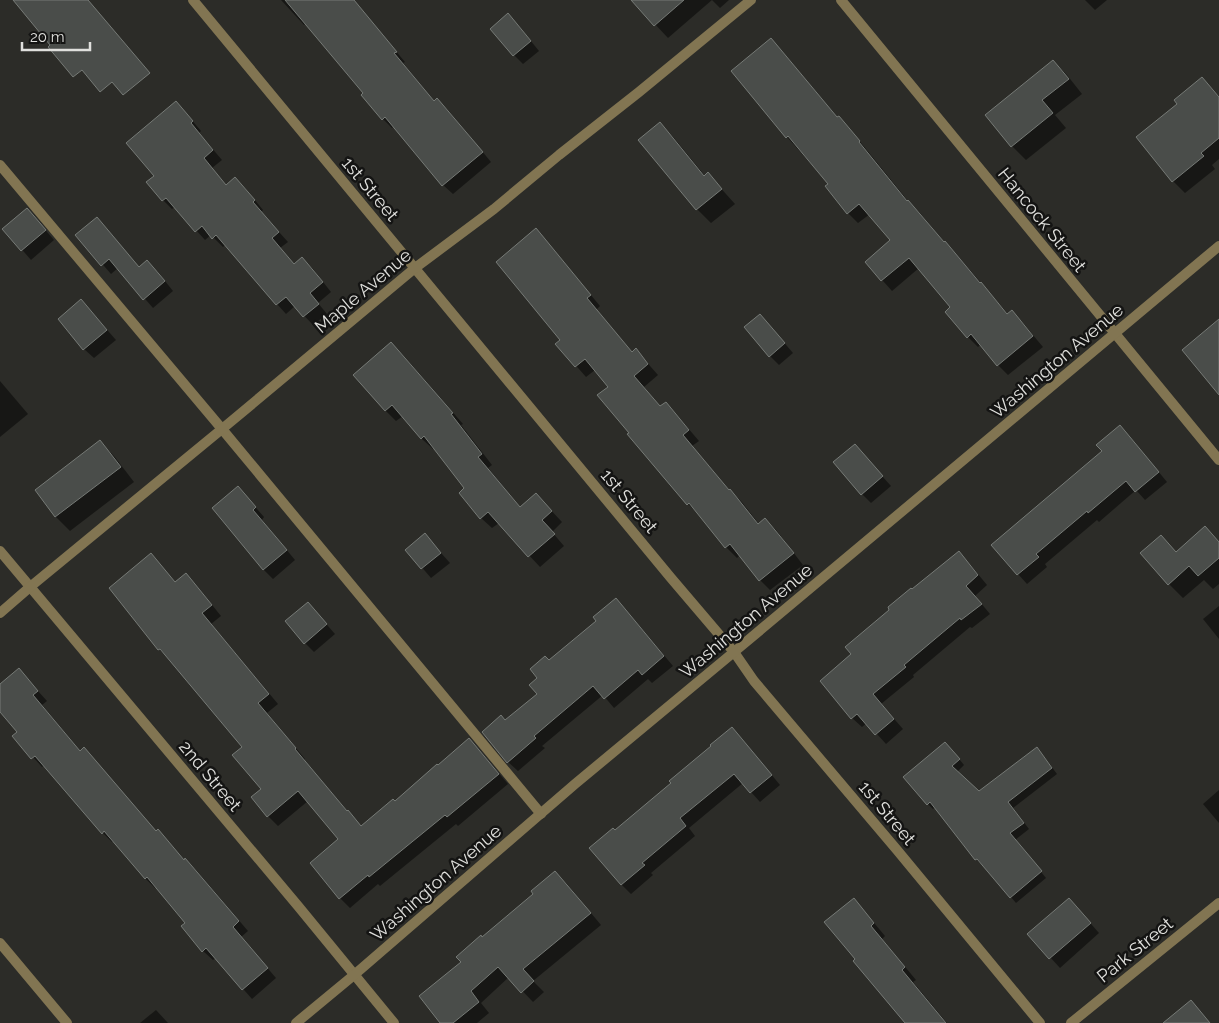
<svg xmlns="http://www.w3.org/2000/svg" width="1219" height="1023" font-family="Raleway,sans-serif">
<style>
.shadow{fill:#0007}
.building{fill:#4a4d4a;stroke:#767a76}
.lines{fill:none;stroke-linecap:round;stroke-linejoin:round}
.street{stroke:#827552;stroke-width:10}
.labels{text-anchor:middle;stroke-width:5;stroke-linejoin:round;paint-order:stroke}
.street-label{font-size:18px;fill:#e0e0dd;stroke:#141413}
</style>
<rect width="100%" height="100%" fill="#2c2c28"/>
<g class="shadow">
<polygon points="281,0 353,0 405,62 403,63 435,102 437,100 447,109 491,162 453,194 443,185 394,126 392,128 383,119 365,93 306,23 304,25"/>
<polygon points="648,0 712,0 668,38 639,7"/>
<polygon points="712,0 729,0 720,8"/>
<polygon points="1085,0 1107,0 1095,10"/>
<polygon points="517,24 539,51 523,64 514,55"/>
<polygon points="771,39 781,50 838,118 849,128 908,201 919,212 945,243 955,253 1008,314 1012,312 1022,322 1043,347 1008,375 998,365 981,344 978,347 968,337 952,308 919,268 892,291 866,262 892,240 870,214 858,223 848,213 829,184 787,137 732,71"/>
<polygon points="1053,61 1067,75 1082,94 1055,115 1066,128 1026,160 1012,146 987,115"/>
<polygon points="1202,78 1219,96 1219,159 1212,165 1215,169 1185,193 1173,181 1138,137 1179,104"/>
<polygon points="185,112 201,131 199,133 222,160 212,168 227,186 235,179 245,188 263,210 261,212 288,242 280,248 294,265 302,259 312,268 331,292 318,303 327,314 313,325 295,306 286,314 277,304 226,244 223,247 211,235 205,240 175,207 172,209 163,200 156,176"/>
<polygon points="660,123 674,138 705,176 708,174 735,204 711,223 697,209 640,140"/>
<polygon points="36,219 54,240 31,260 4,229"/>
<polygon points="536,230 546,241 600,306 596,310 633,353 636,350 658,375 644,387 661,407 666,403 676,414 699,441 692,446 730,491 741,501 759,524 765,519 776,530 803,565 770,590 760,580 740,555 737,558 726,547 700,513 699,514 688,504 630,433 609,387 595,370 586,377 557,344 561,340"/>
<polygon points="77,235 140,268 157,271 173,291 153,308 118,268 111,274"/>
<polygon points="81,300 116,340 94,358 84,349"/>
<polygon points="769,325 793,353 779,365 770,356"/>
<polygon points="391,344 402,354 463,424 461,425 492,465 488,468 521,508 547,506 562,522 552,532 564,546 540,567 499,523 492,528 481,518 466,489 435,448 433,449 422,439 403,416 396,421 385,410"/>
<polygon points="0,381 28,414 0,437"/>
<polygon points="1129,436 1167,482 1145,500 1136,490 1099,522 1097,520 1045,564 1047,567 1027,584 1018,574 1103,452"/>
<polygon points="100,442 114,456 134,482 70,531 56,517 36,491"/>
<polygon points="855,446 891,486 871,503 862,494"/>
<polygon points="238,487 264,517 262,520 295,560 273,579 263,569"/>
<polygon points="425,535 450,563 431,578 407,550"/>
<polygon points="1219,542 1219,584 1213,589 1204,580 1183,598 1169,584 1177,553"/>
<polygon points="959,553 968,562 987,585 975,596 990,614 972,628 970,627 913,675 914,677 881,704 903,729 886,744 867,723 862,727 852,718 821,681 853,654 912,591"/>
<polygon points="151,555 176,583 186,575 196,585 221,616 211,624 278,704 267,713 305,759 304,760 348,812 362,827 395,802 469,740 479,750 508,784 458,826 456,824 380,886 378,884 350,908 340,898 339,840 308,801 278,826 268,816 252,798 262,789 243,748 169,659 159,649"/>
<polygon points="616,600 625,609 673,666 652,683 648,679 614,708 603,695 542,746 545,748 518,771 508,762 506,722 539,694 539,678 549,662 598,621"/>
<polygon points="308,603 335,634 314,652 305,643"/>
<polygon points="1219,606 1219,639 1203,619"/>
<polygon points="19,670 47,701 42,705 81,752 156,832 158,831 185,861 185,860 195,869 248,931 241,937 276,978 252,999 216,958 213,960 203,951 183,926 187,923 156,887 155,888 146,879 114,841 112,842 103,833 45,765 42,767 14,736 19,732 0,710 0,686"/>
<polygon points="732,728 741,738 780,785 760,802 743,783 689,828 695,836 651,873 653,875 631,894 622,885 591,848 615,831 672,783"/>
<polygon points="951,749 964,765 957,772 979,793 1042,754 1057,774 1013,808 1029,829 1015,840 1046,878 1016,903 983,864 982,865 976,859 936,807 933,809 928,804"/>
<polygon points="1219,790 1219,823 1203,804"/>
<polygon points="555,873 566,883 601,925 533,981 544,992 533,1002 509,977 481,1003 489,1013 477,1023 442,1023 463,962 482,938 535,894"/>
<polygon points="854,900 865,912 885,936 882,939 916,980 913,982 947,1023 906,1023 856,959"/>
<polygon points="1078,909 1099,933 1060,968 1029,934"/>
<polygon points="156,1010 168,1023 140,1023"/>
</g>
<g class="building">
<polygon points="13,0 88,0 150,73 123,95 112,82 100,92 82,70 73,77 48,47 50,45"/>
<polygon points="285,0 354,0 397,52 394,53 434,101 437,98 483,152 442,186 385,117 382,120 361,95 363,93"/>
<polygon points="631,0 684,0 654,26"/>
<polygon points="508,13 531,41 513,56 490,29"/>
<polygon points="771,38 837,117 839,116 860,141 859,142 907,201 908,200 944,242 945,241 980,283 981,282 1007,314 1012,310 1033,336 997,366 971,334 967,338 945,312 950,307 909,258 881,281 865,262 890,240 859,204 847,214 825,186 828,184 788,136 786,138 731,71"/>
<polygon points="1053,60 1069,79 1042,100 1053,113 1011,147 985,115"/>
<polygon points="1202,77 1219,97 1219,138 1201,153 1204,156 1172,182 1136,137 1177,104 1174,100"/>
<polygon points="176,101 193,121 191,123 213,150 204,158 226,185 235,177 255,200 253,202 279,232 272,238 294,264 302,257 323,282 310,293 319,304 303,317 286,297 276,305 216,235 212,239 202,226 195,232 166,198 162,201 146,182 154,176 126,143"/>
<polygon points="660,122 704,176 708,172 722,189 696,210 638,140"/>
<polygon points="27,208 46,230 21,251 2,229"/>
<polygon points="97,217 139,267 147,260 165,281 143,300 109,259 101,266 75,235"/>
<polygon points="536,228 591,295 587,298 632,352 636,348 648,364 634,376 660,406 666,402 689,430 683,435 729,490 730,489 758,524 765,518 794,553 759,581 730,544 725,548 689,503 687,505 627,434 629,433 597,395 608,387 585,359 575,367 555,344 560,340 496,262"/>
<polygon points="81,299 107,330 83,350 58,319"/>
<polygon points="760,314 785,343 769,357 744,327"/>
<polygon points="1219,319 1219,395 1182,350"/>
<polygon points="391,342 453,413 451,414 482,454 478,457 520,507 536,493 552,511 542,520 555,534 528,557 488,512 480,519 459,493 464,488 424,436 421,439 392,405 385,411 353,375"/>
<polygon points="1120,425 1159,472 1135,492 1126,481 1088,513 1087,511 1036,554 1039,557 1017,575 991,545 1102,451 1096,445"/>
<polygon points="100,440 121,467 55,517 35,490"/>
<polygon points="855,444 883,476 861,495 833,462"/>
<polygon points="238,486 256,507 253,510 287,550 263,570 212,508"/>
<polygon points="1205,526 1219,542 1219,558 1198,576 1189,566 1168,585 1140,553 1161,535 1176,552"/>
<polygon points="425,533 441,553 421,569 405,550"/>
<polygon points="959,551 978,575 966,586 982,604 961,620 960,618 904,665 906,667 873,694 894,719 875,735 857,714 851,719 820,681 851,654 845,647 889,610 888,607 911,588 912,589"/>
<polygon points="151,553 175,582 186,573 212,605 202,613 269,694 258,703 296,748 295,749 347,811 348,810 361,826 393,799 395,801 437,764 438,765 469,738 499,774 447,817 445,815 369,877 368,875 339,899 310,863 338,839 298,791 267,817 251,797 261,789 232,755 242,747 160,649 158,650 109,588"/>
<polygon points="616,598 664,656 642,675 638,670 604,699 593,686 534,736 536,738 507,763 482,732 501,715 505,720 537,694 529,685 537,678 530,669 545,656 549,660 596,621 593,617"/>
<polygon points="308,602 327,624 304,644 285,621"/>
<polygon points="19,668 38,691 33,695 80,751 84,747 156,831 158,829 184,860 185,858 239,921 233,927 268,968 242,990 206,948 202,952 181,926 185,923 147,877 145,879 104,831 102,834 35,756 31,759 12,736 17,732 0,712 0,684"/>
<polygon points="732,727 772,775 750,793 734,774 680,818 686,826 642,863 645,865 621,885 589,848 613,828 615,830 671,783 669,781 711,746 710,745"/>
<polygon points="945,742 960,759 952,766 979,791 1037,747 1052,768 1008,802 1024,823 1010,833 1042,871 1010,898 977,859 975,860 930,802 927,805 903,777"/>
<polygon points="555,871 591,913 523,969 534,981 521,993 498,967 471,991 479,1002 453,1023 440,1023 419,996 461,962 456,957 481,935 482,937 533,894 531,891"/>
<polygon points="854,898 874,923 871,926 905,967 902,970 946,1023 905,1023 853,961 855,959 824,922"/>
<polygon points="1069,898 1091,923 1049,959 1027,934"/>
<polygon points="1191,1000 1210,1023 1163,1023"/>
</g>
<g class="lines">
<g class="street">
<polyline points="193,0 671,578 734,652 754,681 897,850 1040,1023"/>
<polyline points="841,0 1219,460"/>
<polyline points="0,165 222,429 541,814"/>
<polyline points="0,551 298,906 394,1023"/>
<polyline points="0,613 30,587 222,429 415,268 494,209 559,155 639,92 751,0"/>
<polyline points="0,943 67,1023"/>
<polyline points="296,1023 354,975 575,784 734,652 1219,246"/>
<polyline points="1071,1023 1219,903"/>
</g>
</g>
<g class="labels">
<g class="street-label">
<text transform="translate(370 189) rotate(50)" y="6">1st Street</text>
<text transform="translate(1042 220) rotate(51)" y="6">Hancock Street</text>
<text transform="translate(363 291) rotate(-40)" y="6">Maple Avenue</text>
<text transform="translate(1057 361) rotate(-40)" y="6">Washington Avenue</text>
<text transform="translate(629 501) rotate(50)" y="6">1st Street</text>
<text transform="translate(746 621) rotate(-40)" y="6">Washington Avenue</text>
<text transform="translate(210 776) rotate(50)" y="6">2nd Street</text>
<text transform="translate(887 813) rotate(50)" y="6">1st Street</text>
<text transform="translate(436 883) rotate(-41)" y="6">Washington Avenue</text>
<text transform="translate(1135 950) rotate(-39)" y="6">Park Street</text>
</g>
</g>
<path d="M22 42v8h68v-8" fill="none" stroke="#e0e0dd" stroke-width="2.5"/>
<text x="30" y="42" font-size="15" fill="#e0e0dd" stroke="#141413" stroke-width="4" paint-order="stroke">20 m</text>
</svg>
